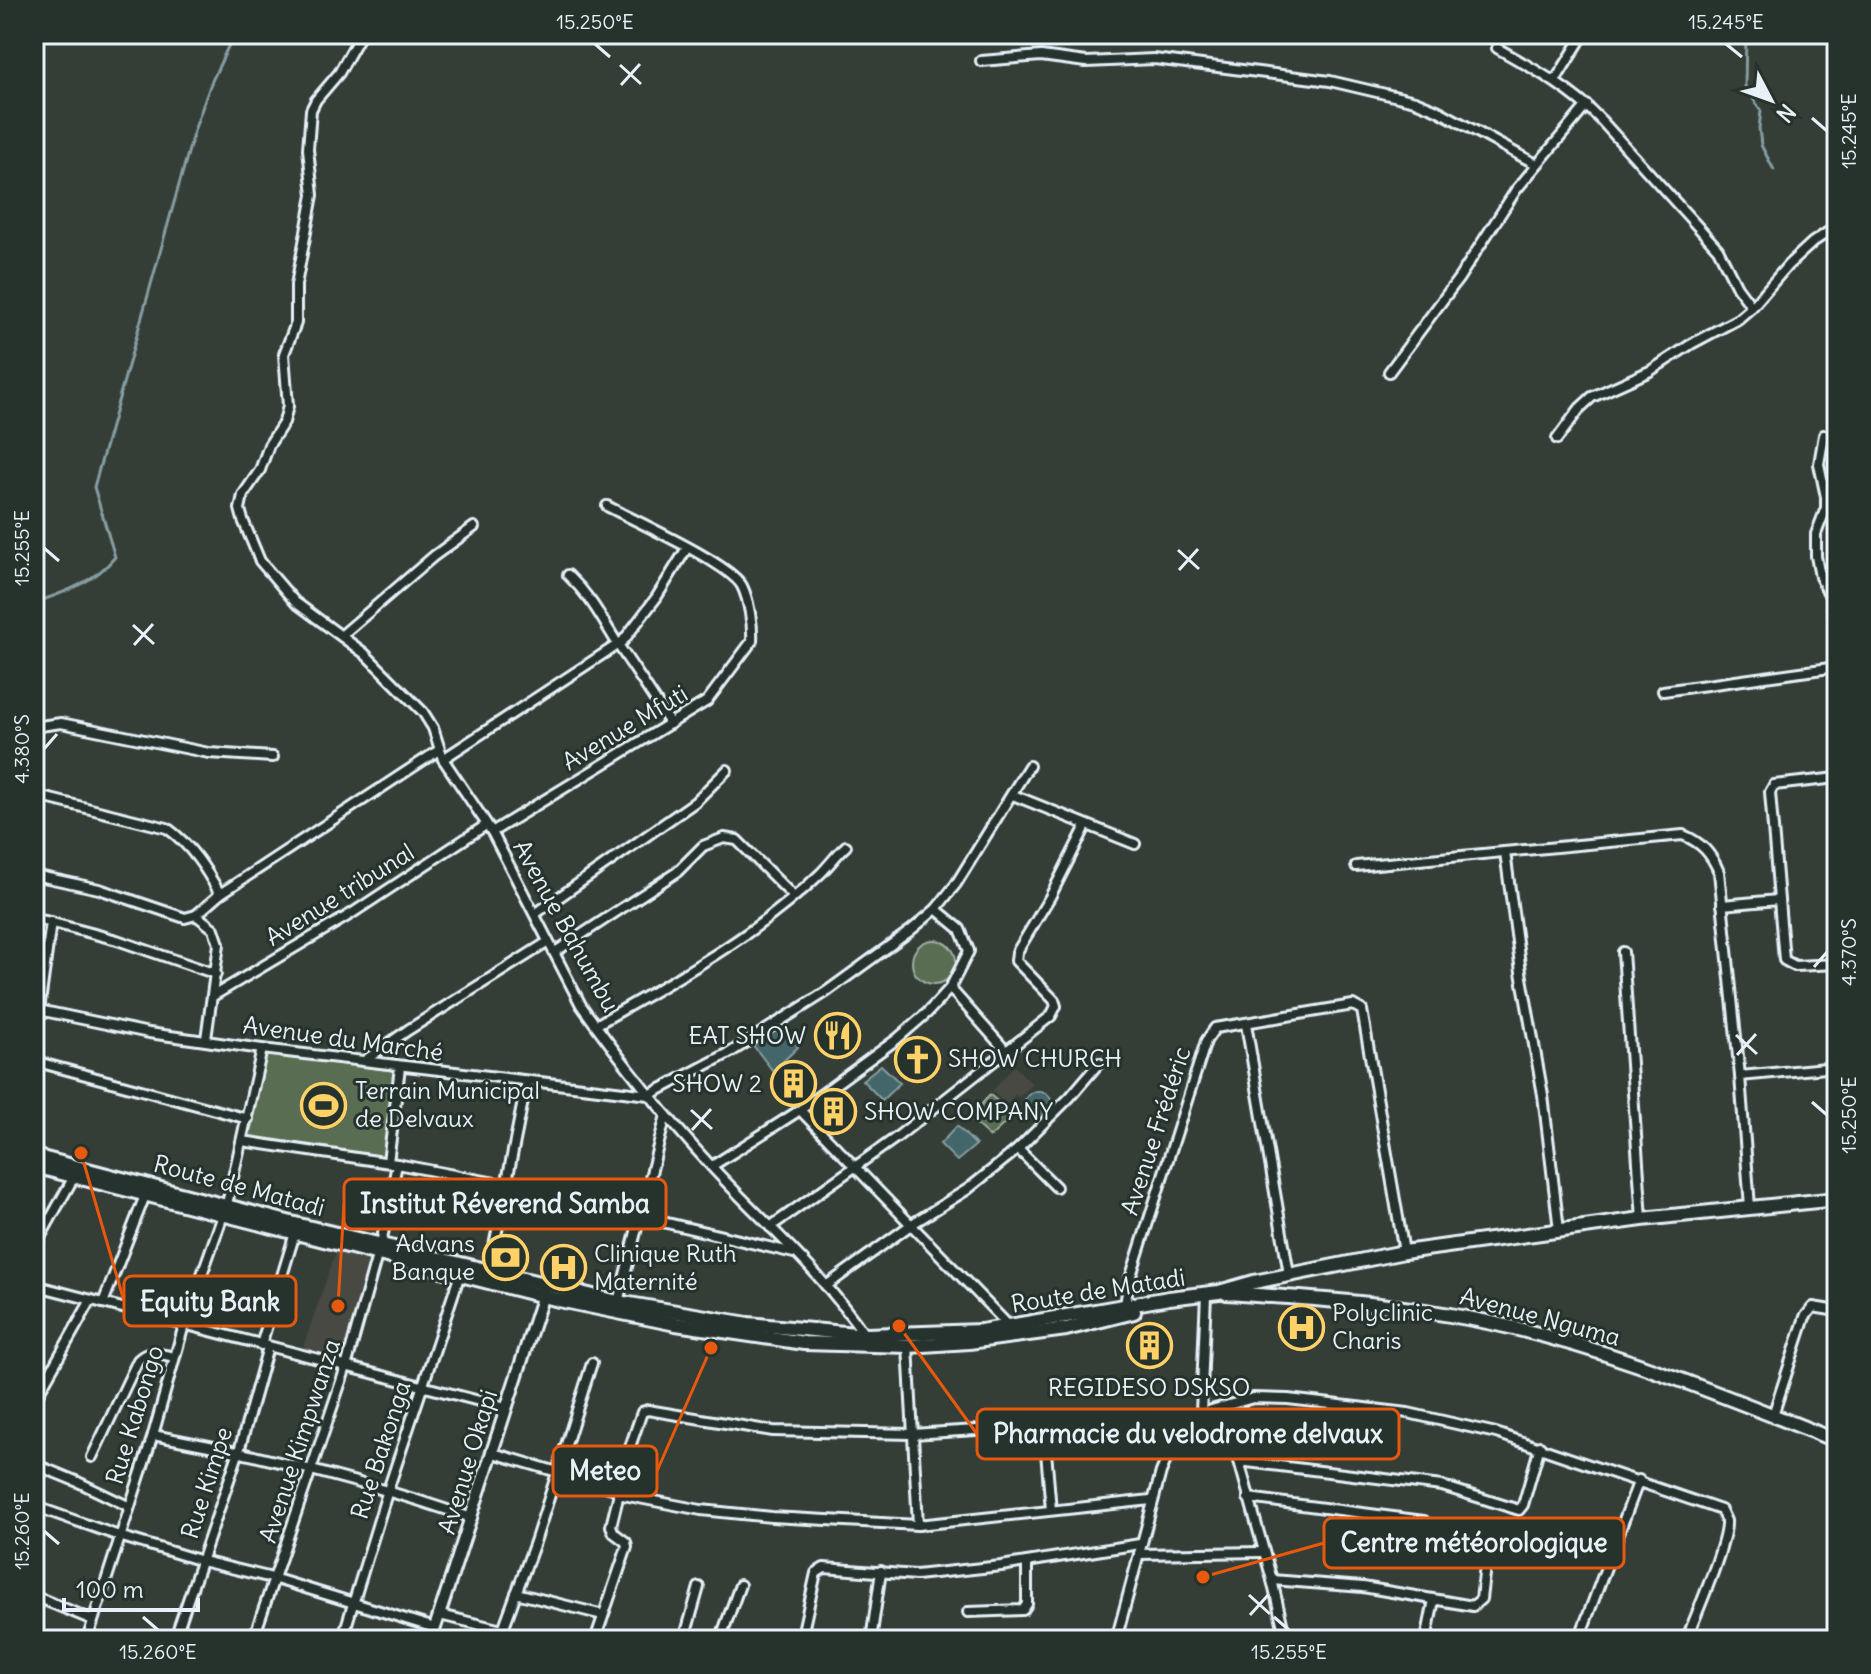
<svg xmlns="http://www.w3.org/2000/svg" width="1871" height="1674" font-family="Delius,sans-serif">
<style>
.built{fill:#474942}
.green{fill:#586d51;stroke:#a0afa4;stroke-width:2}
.water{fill:#436669;stroke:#859ea2;stroke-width:2}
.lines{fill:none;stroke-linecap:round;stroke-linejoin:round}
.stream{stroke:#859ea2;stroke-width:3}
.minor-casing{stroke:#e8f1f8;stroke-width:14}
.tertiary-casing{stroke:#e8f1f8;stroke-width:16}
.primary-casing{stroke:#e8f1f8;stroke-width:18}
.minor{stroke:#26332d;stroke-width:8}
.tertiary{stroke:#26332d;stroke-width:10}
.primary{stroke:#26332d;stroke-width:12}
.ticks{fill:none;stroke:#e8f1f8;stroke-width:3}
.labels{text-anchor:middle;stroke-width:6;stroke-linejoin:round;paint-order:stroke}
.street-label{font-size:24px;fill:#e8f1f8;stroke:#26332d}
.poi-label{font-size:24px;fill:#e8f1f8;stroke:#26332d;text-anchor:start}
.leader{fill:none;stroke:#e8590c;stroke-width:3}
.callout-dot{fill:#e8590c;stroke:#26332d;stroke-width:3}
.callout{fill:#26332d;stroke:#e8590c;stroke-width:3}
.callout-label{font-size:26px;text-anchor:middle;font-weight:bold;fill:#e8f1f8}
.neatline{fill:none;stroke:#e8f1f8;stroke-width:3}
.ticks-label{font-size:20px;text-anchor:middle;fill:#e8f1f8}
</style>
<rect width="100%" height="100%" fill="#353d37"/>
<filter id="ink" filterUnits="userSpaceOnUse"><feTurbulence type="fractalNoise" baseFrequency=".0125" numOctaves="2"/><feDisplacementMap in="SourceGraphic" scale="16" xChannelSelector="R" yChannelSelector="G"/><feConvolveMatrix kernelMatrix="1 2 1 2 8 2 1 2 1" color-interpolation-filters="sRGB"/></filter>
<g filter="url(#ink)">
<g class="built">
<polygon points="1014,1066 1033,1084 1019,1097 1015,1095 1006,1105 992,1091"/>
<polygon points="336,1251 373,1259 342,1363 301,1353"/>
</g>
<g class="green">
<circle cx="934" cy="962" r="22"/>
<polygon points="266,1054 396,1071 384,1158 249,1139"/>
<polygon points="990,1095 1014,1115 990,1137 969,1118"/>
</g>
<g class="water">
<polygon points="783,1024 798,1047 773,1071 752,1044"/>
<polygon points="881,1065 900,1083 882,1100 862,1080"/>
<circle cx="1038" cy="1105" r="14"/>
<polygon points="957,1126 976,1145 957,1161 940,1144"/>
</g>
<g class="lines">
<g class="stream">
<polyline points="1746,34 1745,86 1761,111 1759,128 1761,145 1774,170"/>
<path d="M34 603C63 593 95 582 115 557L94 487 195 128 211 83 234 34"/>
</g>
<defs>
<g id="minor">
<path d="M361 34 339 73 316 100 311 110 308 149 313 195 296 285V323L284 354 288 406 284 422 269 445 260 470 243 495 240 509 243 520 260 561 295 602 364 653 423 712 433 728 443 759 492 832 581 1005C621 1061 664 1115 711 1166 763 1222 823 1273 866 1337"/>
<path d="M1497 48C1534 69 1571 89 1601 120L1718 249 1737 287 1752 307"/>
<polyline points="981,61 1041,56 1086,62 1154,59 1330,81 1415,101 1437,110 1536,164"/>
<polyline points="1555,81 1584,34"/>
<polyline points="1389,372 1459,278 1516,190 1587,105"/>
<polyline points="1824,435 1819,464 1826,497 1826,508 1816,534 1816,556 1820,577 1831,598 1837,643"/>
<polyline points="1557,439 1580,408 1592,397 1650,371 1693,343 1738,319 1752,307 1788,265 1813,242 1837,226"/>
<path d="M568 575C593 599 601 618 619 646 636 672 654 697 670 724"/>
<polyline points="342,635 434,556 474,527"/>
<polyline points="1663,691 1837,667"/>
<polyline points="34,733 40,726 61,723 209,753 273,757"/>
<polyline points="443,759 623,641 656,598 687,548"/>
<polyline points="1837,778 1774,785 1770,792 1784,960 1795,966 1837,964"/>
<path d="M34 795 167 828C191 845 206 869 220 894L196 915 214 929 219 944 206 1039"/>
<polyline points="1013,795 1135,844"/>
<path d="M492 832 707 701 752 641C753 626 749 600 742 586 729 563 635 521 607 506"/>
<polyline points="1505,852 1521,972 1543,1095 1559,1230"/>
<path d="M1356 866 1683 835C1702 843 1711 853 1719 872L1740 1076 1750 1207"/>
<polyline points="34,875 99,889 185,918 196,915"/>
<polyline points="220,894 439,750"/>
<polyline points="1722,905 1778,900"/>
<polyline points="535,914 695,802 727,770"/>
<polyline points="34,918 117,940 216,974"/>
<polyline points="555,952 677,872 703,846 724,838 737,840 793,896"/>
<polyline points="1623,952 1642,1219"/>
<polyline points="950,988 1006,1051"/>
<polyline points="213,996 351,914 486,825"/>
<polyline points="34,1009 149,1033 262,1049 649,1095 731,1052 826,992 910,931 936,909 956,884 1029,766"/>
<polyline points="34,1024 39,1010 51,922"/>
<polyline points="1246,1024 1289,1274"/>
<path d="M596 1025C674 980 756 936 821 873 830 864 837 854 846 846"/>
<polyline points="34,1061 248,1119"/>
<polyline points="364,1061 408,1030 548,942"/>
<polyline points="1740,1076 1837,1067"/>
<polyline points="800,1110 1010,1327"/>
<polyline points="242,1141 397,1164 506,1185 794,1253"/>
<polyline points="1018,1149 1056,1187"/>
<polyline points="388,1162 400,1067"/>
<polyline points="712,1166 800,1110 897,1039 927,1013 950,988 969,951 960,929 936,909"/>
<polyline points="770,1227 897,1137 1051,1016 1056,1006 1054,1000 1016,961 1017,952 1050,897 1086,826"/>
<polyline points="381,1244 397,1164"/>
<polyline points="34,1248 75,1175"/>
<polyline points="489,1271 527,1081"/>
<polyline points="34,1285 506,1408"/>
<polyline points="826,1286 912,1224 968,1189 1018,1149 1070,1097 1099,1063"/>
<polyline points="618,1302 666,1115"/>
<polyline points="103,1303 146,1193"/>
<polyline points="1125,1306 1128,1285 1206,1041 1215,1028 1353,1005 1362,1010 1404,1252"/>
<polyline points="261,1345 295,1233"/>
<polyline points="908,1346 918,1525"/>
<polyline points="34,1401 91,1300"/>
<polyline points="1773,1415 1805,1317 1813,1307 1837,1311"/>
<path d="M153 1435C262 1455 367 1482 472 1518"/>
<polyline points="1045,1440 1051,1510"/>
<polyline points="493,1453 619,1490"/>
<path d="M92 1457 138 1360C149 1349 160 1354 174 1357"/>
<polyline points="1239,1461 1442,1486 1519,1510 1523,1505 1540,1446"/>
<polyline points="34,1464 78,1482 128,1506"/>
<polyline points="618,1494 701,1510 772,1517 918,1525 1151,1500"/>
<polyline points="1248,1498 1424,1521"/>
<polyline points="34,1506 119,1536 202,1561 276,1579 435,1628"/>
<polyline points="1139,1554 1263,1552"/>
<polyline points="1272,1580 1363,1587 1473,1606 1481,1599 1485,1566"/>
<polyline points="516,1593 603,1615"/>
<polyline points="34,1596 93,1620"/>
<polyline points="968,1612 1023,1610 1027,1604 1027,1562"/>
<polyline points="440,1615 502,1630"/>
<polyline points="178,1629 239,1451 268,1347"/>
<polyline points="1582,1631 1639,1480"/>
<polyline points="1285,1639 1316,1640"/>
<polyline points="87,1640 153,1435 184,1325 227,1204 262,1049"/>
<polyline points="253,1640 346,1367 378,1252"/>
<polyline points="342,1640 388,1490 460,1274"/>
<polyline points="499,1640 535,1542 592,1363"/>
<polyline points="595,1640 627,1547 626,1542 614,1533 611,1526 631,1444 642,1412 648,1410 773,1431 912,1434 1009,1428"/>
<polyline points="684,1640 699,1587"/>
<polyline points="720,1640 740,1585"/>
<polyline points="801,1640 816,1573 824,1568 916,1575 1001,1566 1140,1544"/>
<polyline points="871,1640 881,1571"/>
<polyline points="1116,1640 1161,1472 1171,1449 1201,1413 1206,1294"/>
<path d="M1286 1640 1272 1580 1239 1461 1226 1440 1201 1413 1253 1398 1288 1399 1408 1413 1496 1433 1721 1510C1722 1513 1725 1518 1726 1521 1728 1542 1695 1618 1686 1640"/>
<polyline points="1426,1640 1434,1600"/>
</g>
<polyline id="tertiary" points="431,1640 544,1292"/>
<g id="primary">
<polyline points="34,1156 299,1225 618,1302 748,1324 866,1335 981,1331 1169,1298 1219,1292 1254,1282 1404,1252 1642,1219 1837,1199"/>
<polyline points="34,1166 559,1300 676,1324 804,1343 908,1346 969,1342 1066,1329 1134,1312"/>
<path d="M1226 1293C1301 1298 1376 1302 1450 1315 1579 1336 1715 1392 1837 1441"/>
</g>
</defs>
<use href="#minor" class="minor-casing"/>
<use href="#tertiary" class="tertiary-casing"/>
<use href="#primary" class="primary-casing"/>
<use href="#minor" class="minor"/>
<use href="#tertiary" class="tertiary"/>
<use href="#primary" class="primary"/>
</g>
</g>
<path class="ticks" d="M595 44 610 57M1726 44 1742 57M620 65 641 84M621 85 640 64M1812 118 1827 131M44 548 59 561M1178 550 1199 569M1179 570 1198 549M133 625 154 644M134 645 153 624M44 749 57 734M1814 967 1827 952M1736 1035 1757 1054M1737 1055 1756 1034M1812 1102 1827 1115M691 1110 712 1129M692 1130 711 1109M44 1531 59 1544M1249 1595 1270 1614M1250 1615 1269 1594M143 1617 158 1630M1274 1617 1289 1630"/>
<defs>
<symbol id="restaurant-ring" viewBox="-11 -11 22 22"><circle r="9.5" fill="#26332d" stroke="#ffd166" stroke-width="1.5"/><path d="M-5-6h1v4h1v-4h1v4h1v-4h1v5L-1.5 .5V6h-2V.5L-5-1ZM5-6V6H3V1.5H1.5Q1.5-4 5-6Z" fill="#ffd166"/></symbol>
<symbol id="church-ring" viewBox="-11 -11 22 22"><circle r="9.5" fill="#26332d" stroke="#ffd166" stroke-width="1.5"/><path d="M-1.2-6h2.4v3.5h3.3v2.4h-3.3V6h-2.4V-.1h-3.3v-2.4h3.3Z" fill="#ffd166"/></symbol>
<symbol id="building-ring" viewBox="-11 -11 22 22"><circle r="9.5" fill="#26332d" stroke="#ffd166" stroke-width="1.5"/><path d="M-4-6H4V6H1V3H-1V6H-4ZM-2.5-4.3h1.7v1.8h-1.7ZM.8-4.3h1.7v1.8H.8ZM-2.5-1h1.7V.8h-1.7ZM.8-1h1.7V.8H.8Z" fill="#ffd166"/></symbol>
<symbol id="stadium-ring" viewBox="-11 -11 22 22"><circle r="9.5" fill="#26332d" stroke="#ffd166" stroke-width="1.5"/><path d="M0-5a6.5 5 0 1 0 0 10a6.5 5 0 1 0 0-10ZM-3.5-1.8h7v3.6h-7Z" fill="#ffd166"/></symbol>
<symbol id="bank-ring" viewBox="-11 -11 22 22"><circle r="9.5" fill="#26332d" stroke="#ffd166" stroke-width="1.5"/><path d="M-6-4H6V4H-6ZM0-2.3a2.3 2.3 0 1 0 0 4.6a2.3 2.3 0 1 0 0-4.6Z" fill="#ffd166"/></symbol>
<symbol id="hospital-ring" viewBox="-11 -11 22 22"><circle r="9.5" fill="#26332d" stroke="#ffd166" stroke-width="1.5"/><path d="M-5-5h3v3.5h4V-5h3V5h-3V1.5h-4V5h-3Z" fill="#ffd166"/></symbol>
</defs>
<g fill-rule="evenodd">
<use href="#restaurant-ring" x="812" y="1010" width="51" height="51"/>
<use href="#church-ring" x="892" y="1034" width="51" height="51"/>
<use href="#building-ring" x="768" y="1058" width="51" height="51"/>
<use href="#stadium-ring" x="298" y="1080" width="51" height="51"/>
<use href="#building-ring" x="808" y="1086" width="51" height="51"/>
<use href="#bank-ring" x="480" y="1232" width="51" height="51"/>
<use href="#hospital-ring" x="538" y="1242" width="51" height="51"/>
<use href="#hospital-ring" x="1276" y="1302" width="51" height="51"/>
<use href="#building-ring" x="1124" y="1320" width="51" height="51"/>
</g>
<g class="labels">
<g class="street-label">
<text transform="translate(625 728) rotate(-31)" y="8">Avenue Mfuti</text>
<text transform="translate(340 895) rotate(-32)" y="8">Avenue tribunal</text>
<text transform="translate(566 926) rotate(61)" y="8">Avenue Bahumbu</text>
<text transform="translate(343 1039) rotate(8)" y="8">Avenue du Marché</text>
<text transform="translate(1156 1131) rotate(-72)" y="8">Avenue Frédéric</text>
<text transform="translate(239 1186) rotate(15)" y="8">Route de Matadi</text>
<text transform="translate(1098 1291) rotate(-9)" y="8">Route de Matadi</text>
<text transform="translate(1540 1317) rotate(15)" y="8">Avenue Nguma</text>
<text transform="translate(135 1415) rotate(-73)" y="8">Rue Kabongo</text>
<text transform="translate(300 1441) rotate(-72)" y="8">Avenue Kimpwanza</text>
<text transform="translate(381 1450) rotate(-72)" y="8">Rue Bakonga</text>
<text transform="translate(468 1462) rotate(-73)" y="8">Avenue Okapi</text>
<text transform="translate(207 1483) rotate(-72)" y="8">Rue Kimpe</text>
</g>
<g class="poi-label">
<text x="806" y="1044" text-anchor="end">EAT SHOW</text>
<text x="948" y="1067">SHOW CHURCH</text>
<text x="762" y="1092" text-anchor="end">SHOW 2</text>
<text x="355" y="1099">Terrain Municipal<tspan x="355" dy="28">de Delvaux</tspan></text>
<text x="864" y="1120">SHOW COMPANY</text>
<text x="475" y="1252" text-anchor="end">Advans<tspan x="475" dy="28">Banque</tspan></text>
<text x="594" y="1262">Clinique Ruth<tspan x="594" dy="28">Maternité</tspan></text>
<text x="1332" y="1321">Polyclinic<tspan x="1332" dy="28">Charis</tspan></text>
<text x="1149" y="1396" text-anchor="middle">REGIDESO DSKSO</text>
</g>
</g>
<path class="leader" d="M338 1306L344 1204M81 1153L124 1301M899 1326L977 1434M711 1348L657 1471M1203 1577L1324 1543"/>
<g class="callout-dot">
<circle cx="338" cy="1306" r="8"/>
<circle cx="81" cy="1153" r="8"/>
<circle cx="899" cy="1326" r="8"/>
<circle cx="711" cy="1348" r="8"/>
<circle cx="1203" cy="1577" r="8"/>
</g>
<g class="callout">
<rect x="344" y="1179" width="322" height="50" rx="8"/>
<rect x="124" y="1276" width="172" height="50" rx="8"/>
<rect x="977" y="1409" width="422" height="50" rx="8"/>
<rect x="553" y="1446" width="104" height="50" rx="8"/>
<rect x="1324" y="1518" width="300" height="50" rx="8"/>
</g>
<g class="callout-label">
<text x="505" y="1213">Institut Réverend Samba</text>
<text x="210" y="1311">Equity Bank</text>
<text x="1188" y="1443">Pharmacie du velodrome delvaux</text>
<text x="605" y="1480">Meteo</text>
<text x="1474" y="1552">Centre météorologique</text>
</g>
<rect width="1871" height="1674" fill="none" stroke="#26332d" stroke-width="88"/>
<g transform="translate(1771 100) rotate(131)" stroke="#26332d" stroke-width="6" paint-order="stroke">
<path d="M0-6L14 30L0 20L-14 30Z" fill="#e8f1f8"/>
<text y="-12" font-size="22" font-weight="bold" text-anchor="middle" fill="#e8f1f8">N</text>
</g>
<path d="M64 1598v12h134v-12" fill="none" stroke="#e8f1f8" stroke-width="4"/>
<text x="76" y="1598" font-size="24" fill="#e8f1f8" stroke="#26332d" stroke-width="6" paint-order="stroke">100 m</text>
<rect x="44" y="44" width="1783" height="1586" class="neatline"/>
<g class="ticks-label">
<text x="595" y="29">15.250°E</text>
<text x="1726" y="29">15.245°E</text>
<text transform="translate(1849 131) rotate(-90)" y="7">15.245°E</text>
<text transform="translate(22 548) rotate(-90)" y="7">15.255°E</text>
<text transform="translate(22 749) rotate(-90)" y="7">4.380°S</text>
<text transform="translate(1849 952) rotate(-90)" y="7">4.370°S</text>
<text transform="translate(1849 1115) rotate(-90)" y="7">15.250°E</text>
<text transform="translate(22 1531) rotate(-90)" y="7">15.260°E</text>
<text x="158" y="1659">15.260°E</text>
<text x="1289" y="1659">15.255°E</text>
</g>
</svg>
